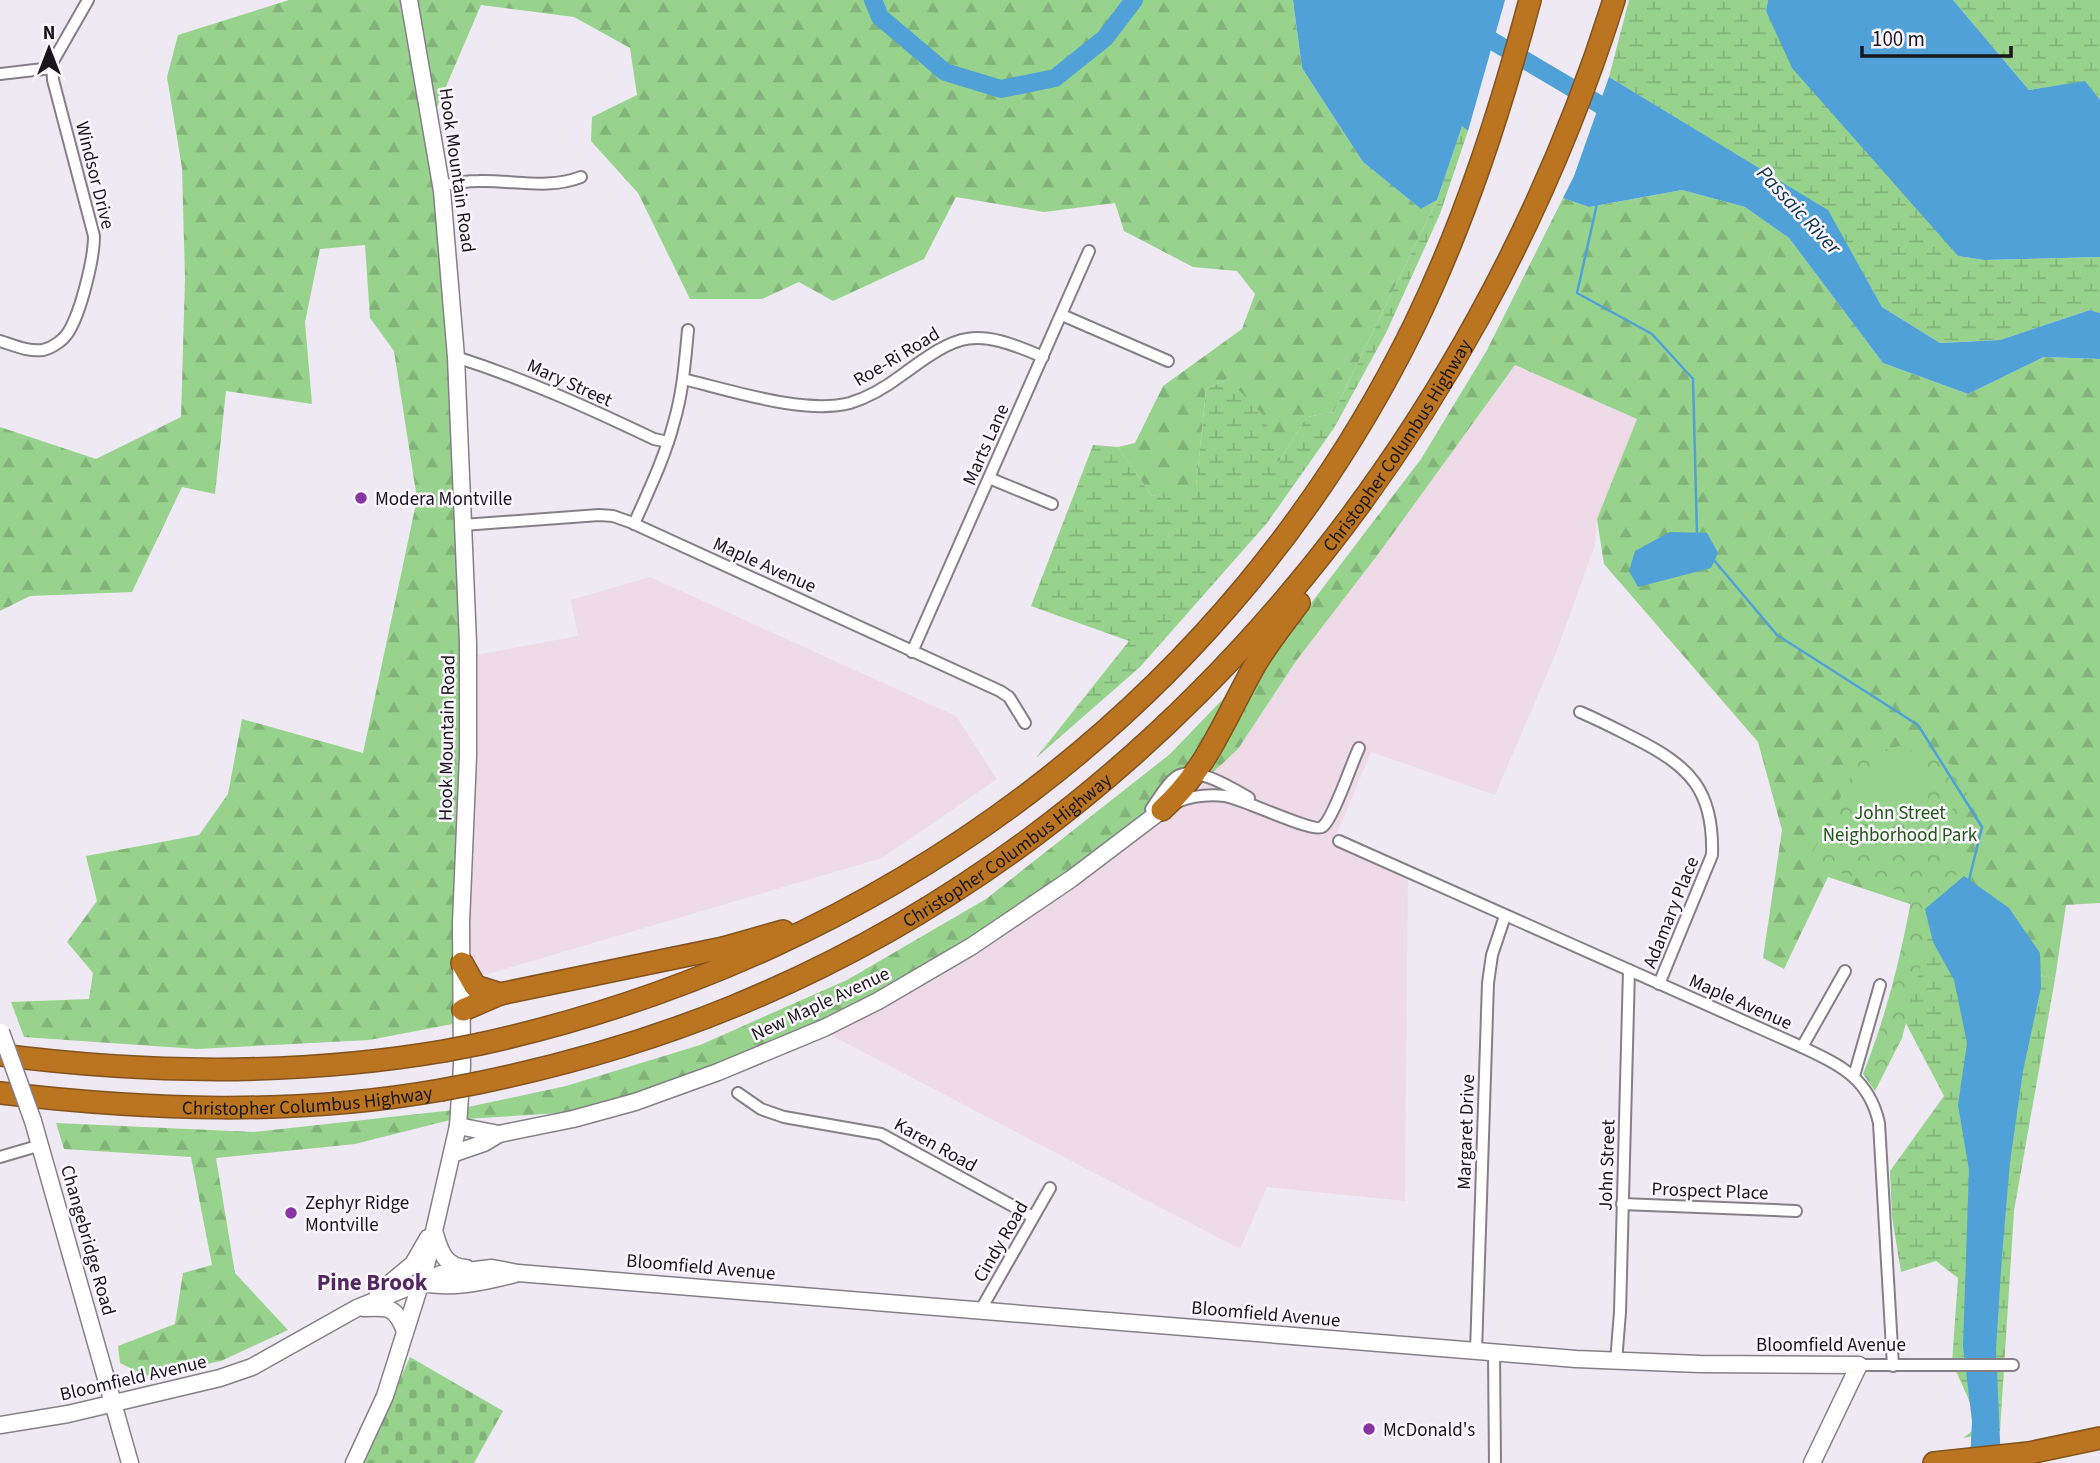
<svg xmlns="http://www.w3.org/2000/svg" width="2100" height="1463" font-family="'Source Sans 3',sans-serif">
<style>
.industrial{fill:#efdae8}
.forest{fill:url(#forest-firs)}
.wetland{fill:url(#wetland-marsh)}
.cemetery{fill:url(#cemetery-stones)}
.park{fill:url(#park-crowns)}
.pitch{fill:#98d38d}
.water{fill:#4fa1d7}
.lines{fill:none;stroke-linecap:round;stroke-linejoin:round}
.stream{stroke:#4fa1d7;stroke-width:2.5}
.river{stroke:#4fa1d7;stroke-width:18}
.street-casing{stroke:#858088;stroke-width:14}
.secondary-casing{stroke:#858088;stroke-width:19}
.highway-casing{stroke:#82531e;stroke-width:24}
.street{stroke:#fff;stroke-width:10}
.secondary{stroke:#fff;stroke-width:16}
.highway{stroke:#bb7420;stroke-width:21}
.secondary-bridge-casing{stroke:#858088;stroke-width:19;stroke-linecap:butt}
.highway-bridge-casing{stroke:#82531e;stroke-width:24;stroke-linecap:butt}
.secondary-bridge{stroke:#fff;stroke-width:16}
.highway-bridge{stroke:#bb7420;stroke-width:21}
.poi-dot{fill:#8834a3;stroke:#fbf6fe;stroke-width:2.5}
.labels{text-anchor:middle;stroke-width:5;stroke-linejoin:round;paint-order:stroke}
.street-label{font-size:19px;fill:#18161a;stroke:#fbf6fe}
.poi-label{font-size:19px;fill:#18161a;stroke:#fbf6fe;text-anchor:start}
.park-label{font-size:19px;fill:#1f5814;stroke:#fbf6fe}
.water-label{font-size:21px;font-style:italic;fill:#10344a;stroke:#fbf6fe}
.quarter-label{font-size:23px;font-weight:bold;fill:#51295f;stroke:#fbf6fe}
</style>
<defs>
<pattern id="forest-firs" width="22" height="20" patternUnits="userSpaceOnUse" patternTransform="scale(1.75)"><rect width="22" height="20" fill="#98d38d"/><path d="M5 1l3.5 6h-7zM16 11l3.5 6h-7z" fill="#82b479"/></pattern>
<pattern id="wetland-marsh" width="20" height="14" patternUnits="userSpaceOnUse" patternTransform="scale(1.75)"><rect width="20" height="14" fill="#98d38d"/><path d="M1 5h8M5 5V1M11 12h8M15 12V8" fill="none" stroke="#82b479"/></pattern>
<pattern id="cemetery-stones" width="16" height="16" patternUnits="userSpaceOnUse" patternTransform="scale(1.75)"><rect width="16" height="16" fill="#98d38d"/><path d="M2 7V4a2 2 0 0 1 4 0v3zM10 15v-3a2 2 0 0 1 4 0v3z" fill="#82b479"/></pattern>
<pattern id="park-crowns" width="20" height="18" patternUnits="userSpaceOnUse" patternTransform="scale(1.75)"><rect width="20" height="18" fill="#98d38d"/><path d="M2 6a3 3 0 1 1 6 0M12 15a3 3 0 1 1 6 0" fill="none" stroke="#82b479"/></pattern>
</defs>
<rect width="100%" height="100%" fill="#eee9f2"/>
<g class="industrial">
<polygon points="1515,365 1637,419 1597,519 1595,545 1556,653 1495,795 1371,752 1335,838 1408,869 1405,1201 1267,1187 1240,1249 821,1030 1205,779 1238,749 1296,661 1379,553"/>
<polygon points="650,577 956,716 997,779 882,858 464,981 471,656 578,636 571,600"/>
</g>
<g class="forest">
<polygon points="289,0 1293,0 1302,68 1363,162 1421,209 1437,200 1334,412 1307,417 1278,463 1228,379 1206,389 1196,488 1152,496 1118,447 1135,443 1163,386 1242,329 1255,294 1237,271 1193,267 1124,231 1115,203 1044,212 956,197 924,259 833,301 799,282 762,299 690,299 638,193 591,141 592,117 637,95 630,48 574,17 481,5 429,126 452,273 471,656 463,1022 369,1040 197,1049 24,1037 11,1002 89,999 93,973 67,942 97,901 86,856 199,835 228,794 242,719 363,753 417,499 394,351 370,318 365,245 320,249 305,322 312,404 226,391 215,494 182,487 132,592 30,596 0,611 0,427 96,459 181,417 185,279 182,168 167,77 178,35"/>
<polygon points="1682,190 1745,207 1789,238 1883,363 1968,394 2044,357 2100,359 2100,903 2066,905 2055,979 2007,967 1925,909 1828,877 1784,969 1763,958 1782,830 1758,742 1604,564 1597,519 1637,419 1515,365 1379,553 1296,661 1238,749 1175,808 1040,903 821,1030 608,1110 450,1120 355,1144 216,1158 235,1273 288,1330 221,1361 146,1376 120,1363 118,1346 175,1324 183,1273 212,1265 191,1157 64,1149 56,1123 254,1132 454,1110 566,1086 700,1045 847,980 986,899 1170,754 1296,623 1421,459 1487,350 1563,198 1589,207"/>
</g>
<g class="wetland">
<polygon points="1629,0 1768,0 1766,11 1958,256 1984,260 2100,257 2100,313 2090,310 2000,340 1940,343 1882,307 1827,210 1609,77"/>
<polygon points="1953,0 2100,0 2100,100 2085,82 2029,90"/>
<polygon points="1462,125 1468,131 1440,214 1386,333 1334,428 1267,523 1140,667 1036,758 1129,641 1031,606 1093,445 1118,447 1152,496 1196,487 1206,389 1228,379 1264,416 1278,463 1307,417 1334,412 1437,200"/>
<polygon points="1925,909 2007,967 2055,979 2014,1211 2000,1431 1963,1438 1980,1425 1952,1362 1958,1278 1936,1261 1901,1272 1892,1217 1890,1171 1944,1096 1901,1014"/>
</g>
<polygon class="cemetery" points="410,1357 503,1411 474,1463 362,1463"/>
<path class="park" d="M1899 746 1969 771 1962 866 1937 903 1902 1038 1875 1091 1863 1074C1887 1014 1900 959 1912 896L1808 862 1861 756Z"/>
<g class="pitch">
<path d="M1896 756 1908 760 1934 777 1911 827 1852 799C1864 780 1872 761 1896 756Z"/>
<polygon points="1934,805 1953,807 1950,842 1931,840"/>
</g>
<g class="water">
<polygon points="1293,0 1505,0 1468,131 1462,126 1437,200 1421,209 1363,162 1302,68"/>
<polygon points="1768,0 1953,0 2029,90 2085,81 2100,100 2100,257 1984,260 1958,256 1792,68 1766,11"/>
<polygon points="1609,77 1828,210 1882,307 1940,343 2000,340 2090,310 2100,313 2100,359 2044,357 1968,394 1883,363 1789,238 1745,207 1682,190 1589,207 1563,198 1574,176"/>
<polygon points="1670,532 1707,533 1718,553 1711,568 1638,587 1629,571 1635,551"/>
<polygon points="1964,876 2009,908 2040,953 2041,987 2023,1071 2010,1162 2002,1255 1996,1349 2001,1463 1970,1463 1972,1421 1963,1346 1969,1170 1958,1105 1967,1043 1954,980 1933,942 1925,909"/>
</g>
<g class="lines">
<g class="stream">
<polyline points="1597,204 1577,293 1652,334 1693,379 1697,534"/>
<polyline points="1713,559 1777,635 1918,725 1982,827 1969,880"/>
</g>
<g class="river">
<polyline points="873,0 880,17 945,72 1001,89 1055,78 1105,38 1134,0"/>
<polyline points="1474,30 1619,116"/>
</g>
<defs>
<g id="street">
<polyline points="0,74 52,68"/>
<path d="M441 186C454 183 466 181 479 181 515 180 547 190 581 177"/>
<polyline points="1062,315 1168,361"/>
<path d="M0 341C13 345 28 352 43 350 52 348 64 340 69 331 81 311 94 259 94 236L53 80 52 63 88 0"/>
<path d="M456 357C525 379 589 408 654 439L668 442"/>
<path d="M683 379C730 390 804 415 850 403 870 397 886 387 902 375 960 332 974 327 1043 357"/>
<polyline points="989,478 1052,504"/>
<path d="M634 524C649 490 665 457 674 422 683 392 685 361 688 330"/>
<polyline points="463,525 599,515 613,516 630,522 1000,691 1009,697 1025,723"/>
<polyline points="912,652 1089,251"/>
<path d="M1580 712C1599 720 1616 729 1634 738 1690 766 1714 790 1712 855L1659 984"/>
<path d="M1177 802C1192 796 1208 794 1225 796 1244 799 1312 833 1322 827 1333 820 1352 762 1359 748"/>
<path d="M1151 809C1159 798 1166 784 1176 777 1194 764 1232 788 1249 798"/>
<path d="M1339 841 1802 1047C1840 1065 1869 1078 1879 1123L1893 1366"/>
<polyline points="1802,1047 1845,971"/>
<polyline points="1854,1076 1880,985"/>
<polyline points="738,1093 761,1109 784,1117 881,1134 1033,1217"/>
<polyline points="0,1157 41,1145"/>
<polyline points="1622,1204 1796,1211"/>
<polyline points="980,1311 1050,1188"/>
<polyline points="1476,1352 1488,983 1492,955 1505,916"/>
<polyline points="1494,1353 1495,1463"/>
<polyline points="1616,1362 1620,1312 1629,970"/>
<polyline points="1859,1365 2013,1365"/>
</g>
<g id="secondary">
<polyline points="33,1121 130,1463"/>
<polyline points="458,1126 499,1134"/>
<polyline points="452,1154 484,1143 499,1134 573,1119 635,1102 718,1072 824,1028 878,1001 972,946 1071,879 1162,810"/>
<path d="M435 1234C440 1251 445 1267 466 1268"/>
<path d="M421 1283C452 1289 485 1282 515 1274"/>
<polyline points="378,1293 413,1264 428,1238"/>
<path d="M363 1308C389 1307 395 1306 405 1331"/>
<polyline points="0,1425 68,1414 220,1378 252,1367 357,1308 441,1274 492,1268 518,1273 1576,1359 1700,1364 1859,1365 1812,1463"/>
<polyline points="354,1463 385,1396 426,1266 458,1126 462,1066 461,923 468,756 468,643 456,357 442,191 409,0"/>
</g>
<g id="highway">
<path d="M1162 810C1208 768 1225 718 1255 665 1268 643 1284 623 1299 603"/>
<polyline points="462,963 475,986 500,994"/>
<polyline points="463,1010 500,994 723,948 783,931"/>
<path d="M480 1044C885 955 1230 701 1414 326 1465 221 1500 112 1530 0"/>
<path d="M0 1055C148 1074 296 1076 444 1051"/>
<path id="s1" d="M478 1083C565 1065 649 1041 732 1007 1162 832 1477 437 1614 0"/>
<path id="s2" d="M0 1093C147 1110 294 1116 441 1090"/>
<polyline points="1934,1463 2029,1453 2100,1438"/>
</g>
</defs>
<use href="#street" class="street-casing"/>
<use href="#secondary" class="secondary-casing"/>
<use href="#highway" class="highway-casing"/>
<use href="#street" class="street"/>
<use href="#secondary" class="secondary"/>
<use href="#highway" class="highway"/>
<defs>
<polyline id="secondary-bridge" points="1,1032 33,1121"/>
<g id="highway-bridge">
<polyline points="444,1051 480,1044"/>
<polyline points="441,1090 478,1083"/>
</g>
</defs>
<use href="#secondary-bridge" class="secondary-bridge-casing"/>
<use href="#highway-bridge" class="highway-bridge-casing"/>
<use href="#secondary-bridge" class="secondary-bridge"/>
<use href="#highway-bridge" class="highway-bridge"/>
</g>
<g class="poi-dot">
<circle cx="361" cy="498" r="7"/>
<circle cx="291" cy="1213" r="7"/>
<circle cx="1369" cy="1429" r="7"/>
</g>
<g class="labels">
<g class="street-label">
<text transform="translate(458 170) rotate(82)" y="7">Hook Mountain Road</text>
<text transform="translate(96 175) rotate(76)" y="7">Windsor Drive</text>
<text transform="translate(896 356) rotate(-31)" y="7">Roe-Ri Road</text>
<text transform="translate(570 382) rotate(24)" y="7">Mary Street</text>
<text transform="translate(985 444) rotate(-66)" y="7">Marts Lane</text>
<text dy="7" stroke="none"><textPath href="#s1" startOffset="1150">Christopher Columbus Highway</textPath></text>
<text transform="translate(765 564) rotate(24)" y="7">Maple Avenue</text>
<text transform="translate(446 738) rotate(-89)" y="7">Hook Mountain Road</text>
<text dy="7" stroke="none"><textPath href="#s1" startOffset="583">Christopher Columbus Highway</textPath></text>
<text transform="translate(1670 912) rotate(-68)" y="7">Adamary Place</text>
<text transform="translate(1741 1001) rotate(24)" y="7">Maple Avenue</text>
<text transform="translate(820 1003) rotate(-25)" y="7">New Maple Avenue</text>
<text dy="7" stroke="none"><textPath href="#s2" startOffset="308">Christopher Columbus Highway</textPath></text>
<text transform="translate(1465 1132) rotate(-88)" y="7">Margaret Drive</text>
<text transform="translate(936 1144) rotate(29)" y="7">Karen Road</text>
<text transform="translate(1606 1165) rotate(-88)" y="7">John Street</text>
<text transform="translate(1710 1190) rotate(2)" y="7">Prospect Place</text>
<text transform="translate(89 1240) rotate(74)" y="7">Changebridge Road</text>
<text transform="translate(1000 1241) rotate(-60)" y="7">Cindy Road</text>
<text transform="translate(701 1266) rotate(5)" y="7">Bloomfield Avenue</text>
<text transform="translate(1266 1313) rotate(5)" y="7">Bloomfield Avenue</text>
<text x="1831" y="1351">Bloomfield Avenue</text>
<text transform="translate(133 1377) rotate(-13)" y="7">Bloomfield Avenue</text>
</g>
<g class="poi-label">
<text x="375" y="505">Modera Montville</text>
<text x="305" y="1209">Zephyr Ridge<tspan x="305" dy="22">Montville</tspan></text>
<text x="1383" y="1436">McDonald's</text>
</g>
<g class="park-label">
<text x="1900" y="819">John Street<tspan x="1900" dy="22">Neighborhood Park</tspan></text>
</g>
<g class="water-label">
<text transform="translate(1799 210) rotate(47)" y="7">Passaic River</text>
</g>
<g class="quarter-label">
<text x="372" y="1290">Pine Brook</text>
</g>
</g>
<g transform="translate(49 49)" stroke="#fbf6fe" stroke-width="5" paint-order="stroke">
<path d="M0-5L12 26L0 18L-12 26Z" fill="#18161a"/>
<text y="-10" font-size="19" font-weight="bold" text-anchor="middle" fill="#18161a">N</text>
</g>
<path d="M1862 46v10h149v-10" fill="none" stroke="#18161a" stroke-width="3.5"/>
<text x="1872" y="46" font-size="21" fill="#18161a" stroke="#fbf6fe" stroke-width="5" paint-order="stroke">100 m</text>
</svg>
